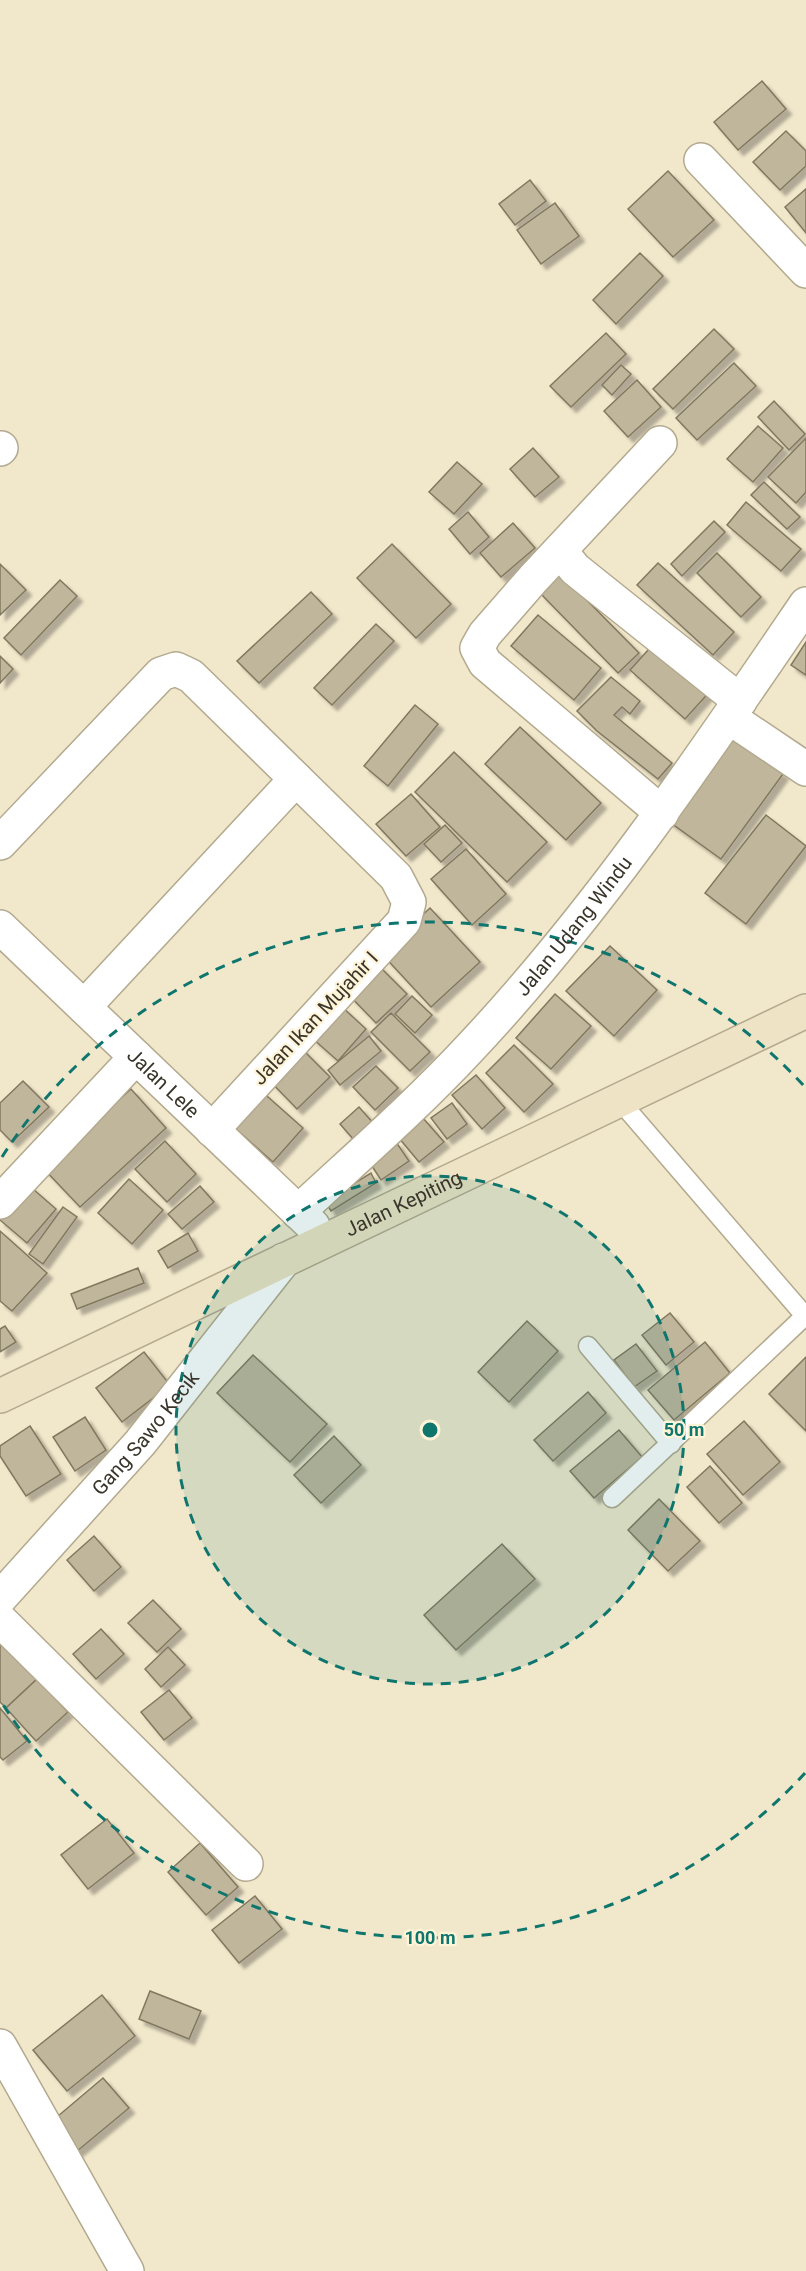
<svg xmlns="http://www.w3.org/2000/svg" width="806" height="2271" font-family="Roboto,sans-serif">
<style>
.building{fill:#c0b69b;stroke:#81785f;stroke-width:1.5;filter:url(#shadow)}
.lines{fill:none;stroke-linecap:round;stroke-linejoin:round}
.service-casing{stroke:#b3a98e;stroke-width:21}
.minor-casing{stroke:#b3a98e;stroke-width:36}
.secondary-casing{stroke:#b3a98e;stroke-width:36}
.service{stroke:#fff;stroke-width:18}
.minor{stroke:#fff;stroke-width:33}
.secondary{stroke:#eee3c4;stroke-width:33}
.ring{fill:none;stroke:#0f766e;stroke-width:3;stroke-dasharray:10 8}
.labels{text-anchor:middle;stroke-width:4.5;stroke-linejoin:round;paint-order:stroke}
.street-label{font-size:20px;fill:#39352a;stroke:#fff4d8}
.centre{fill:#0f766e;stroke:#fff4d8;stroke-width:3}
.ring-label{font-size:18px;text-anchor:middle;font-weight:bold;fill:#0f766e;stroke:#fff4d8;stroke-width:4.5;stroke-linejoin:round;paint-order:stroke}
</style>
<defs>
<filter id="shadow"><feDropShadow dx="5.5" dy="5.5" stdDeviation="1.5" flood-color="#0004"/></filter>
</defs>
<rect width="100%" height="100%" fill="#f1e7cb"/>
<g class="building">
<polygon points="762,81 786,109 738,150 714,122"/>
<polygon points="786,131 806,151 806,166 780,190 753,162"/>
<polygon points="668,171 714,220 673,257 628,209"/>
<polygon points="530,180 546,201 515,225 499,204"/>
<polygon points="806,189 806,233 785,207"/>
<polygon points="555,203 579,236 541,264 517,230"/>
<polygon points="640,253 663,276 616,324 593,300"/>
<polygon points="714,329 734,349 673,409 653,389"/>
<polygon points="606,333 626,354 571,407 550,386"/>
<polygon points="734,363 756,386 697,440 676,418"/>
<polygon points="621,365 631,374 612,395 602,385"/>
<polygon points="637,380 661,407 628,437 604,411"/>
<polygon points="774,401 805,434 789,450 758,417"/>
<polygon points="758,426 783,448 753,482 727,459"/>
<polygon points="806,438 806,492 796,503 768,477"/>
<polygon points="533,448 559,477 535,497 510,469"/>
<polygon points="457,462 482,484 454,514 429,492"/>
<polygon points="764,482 800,517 787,529 751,495"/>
<polygon points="746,502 801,549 781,571 727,525"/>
<polygon points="468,512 489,537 470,554 449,529"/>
<polygon points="714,521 725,532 682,576 671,564"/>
<polygon points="513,523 535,548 501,577 480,553"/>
<polygon points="392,544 451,604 416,638 357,578"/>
<polygon points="717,553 761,597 741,617 697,573"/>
<polygon points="658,563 734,632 713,655 637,585"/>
<polygon points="0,564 26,590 0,615"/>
<polygon points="560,573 639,653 618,673 540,593"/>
<polygon points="60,580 77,596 21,655 4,638"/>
<polygon points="311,592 332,614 259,683 237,661"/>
<polygon points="538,615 601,668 574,700 511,646"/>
<polygon points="376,624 394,641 332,705 314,688"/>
<polygon points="658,639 713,688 685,719 630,670"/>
<polygon points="806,642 806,675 791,665"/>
<polygon points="0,656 13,669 0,683"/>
<polygon points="611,677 640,701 630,714 622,707 614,715 672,763 658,779 597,731 577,711"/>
<polygon points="415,705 438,724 388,786 364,766"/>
<polygon points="520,727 601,803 566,840 485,764"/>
<polygon points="727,733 783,774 721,859 664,818"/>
<polygon points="454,752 547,842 507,882 415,792"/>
<polygon points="411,794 440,827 406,856 376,824"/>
<polygon points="766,815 806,846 746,924 705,893"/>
<polygon points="445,825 462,843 441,862 424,844"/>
<polygon points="466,849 506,894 472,925 431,879"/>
<polygon points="430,908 480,962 431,1007 381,953"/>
<polygon points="610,946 657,990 614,1036 566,991"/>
<polygon points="376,963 407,994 376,1023 346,992"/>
<polygon points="555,994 591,1026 551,1069 516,1038"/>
<polygon points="412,996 432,1015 415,1033 395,1014"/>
<polygon points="341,1006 366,1029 338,1061 312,1038"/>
<polygon points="391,1013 430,1052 410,1071 371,1032"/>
<polygon points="369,1036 381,1051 340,1085 328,1070"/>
<polygon points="297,1044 330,1077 297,1109 265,1076"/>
<polygon points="514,1045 553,1084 524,1112 486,1073"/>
<polygon points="376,1066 398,1088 375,1110 353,1087"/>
<polygon points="476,1075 505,1108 482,1129 452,1095"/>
<polygon points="23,1081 49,1107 12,1142 0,1130 0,1103"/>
<polygon points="131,1089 166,1128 80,1207 43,1168"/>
<polygon points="259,1089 303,1128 273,1162 229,1123"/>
<polygon points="452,1103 467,1124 447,1139 431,1118"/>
<polygon points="359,1107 374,1124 354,1140 340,1124"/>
<polygon points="423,1118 444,1142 419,1162 399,1138"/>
<polygon points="165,1141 196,1174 167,1202 135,1169"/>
<polygon points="396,1142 409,1161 381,1180 368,1160"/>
<polygon points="371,1173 376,1183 331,1211 325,1201"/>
<polygon points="129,1179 163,1210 132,1244 98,1213"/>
<polygon points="25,1182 56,1209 27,1243 0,1220 0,1212"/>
<polygon points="200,1186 214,1202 182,1229 168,1214"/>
<polygon points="63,1207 77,1217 43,1264 29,1254"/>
<polygon points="0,1231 47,1273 12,1311 0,1301"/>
<polygon points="188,1233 198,1251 168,1268 158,1251"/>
<polygon points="138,1268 144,1283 77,1309 71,1294"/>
<polygon points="670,1313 694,1342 666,1365 642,1335"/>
<polygon points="527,1321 558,1351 509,1402 478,1372"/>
<polygon points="5,1326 16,1342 0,1352 0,1329"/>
<polygon points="705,1342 730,1373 674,1420 648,1390"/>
<polygon points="636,1344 657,1371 634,1387 614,1360"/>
<polygon points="144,1352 170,1385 122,1422 96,1388"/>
<polygon points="253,1355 327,1424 290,1462 217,1393"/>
<polygon points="806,1357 806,1431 769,1394"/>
<polygon points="588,1392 606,1413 553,1461 534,1440"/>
<polygon points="85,1417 106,1450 75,1471 53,1437"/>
<polygon points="744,1421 780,1462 743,1495 707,1454"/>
<polygon points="30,1426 61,1474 26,1496 0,1456 0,1446"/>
<polygon points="619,1430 642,1457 594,1498 570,1471"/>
<polygon points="334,1436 361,1465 321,1503 294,1475"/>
<polygon points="710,1466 742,1503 719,1523 687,1487"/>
<polygon points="659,1499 700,1541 668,1571 628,1530"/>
<polygon points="94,1536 121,1567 94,1591 67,1560"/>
<polygon points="502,1544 535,1579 456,1650 424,1615"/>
<polygon points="153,1600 181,1629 157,1652 128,1623"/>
<polygon points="101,1629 124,1654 96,1679 73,1654"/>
<polygon points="0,1638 37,1679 6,1708 0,1702"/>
<polygon points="168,1647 185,1665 161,1687 145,1669"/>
<polygon points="37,1679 68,1712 36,1741 6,1708"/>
<polygon points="169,1690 192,1718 164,1740 141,1712"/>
<polygon points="0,1708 27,1741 3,1760 0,1757"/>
<polygon points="107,1819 134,1853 88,1889 61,1855"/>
<polygon points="200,1843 238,1887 206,1915 168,1872"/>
<polygon points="255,1896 282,1929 239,1963 212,1930"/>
<polygon points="150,1991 201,2011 189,2039 139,2019"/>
<polygon points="102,1995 135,2036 67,2091 33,2050"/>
<polygon points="103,2078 129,2108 76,2152 51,2122"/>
</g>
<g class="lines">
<defs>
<g id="service">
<polyline points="619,1100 805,1316"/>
<polyline points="588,1346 671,1444"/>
<polyline points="612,1498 806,1315"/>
</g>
<g id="minor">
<polyline points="701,160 806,271"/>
<polyline points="660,443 533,579 485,634 477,648 485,663 662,813"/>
<polyline points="0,449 1,448"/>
<polyline points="561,552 575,569 740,701"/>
<polyline points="730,718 806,769"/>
<polyline points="0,843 161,674 176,669 191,676 396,877 409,902 404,921 212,1130"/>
<path id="s1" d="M0 927 313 1226"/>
<polyline points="84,1007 296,779"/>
<polyline points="0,1202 136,1057"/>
<path id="s2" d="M298 1212C356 1158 415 1107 469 1049 597 913 701 758 806 604"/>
<path id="s3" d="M0 1598 140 1443 284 1260"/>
<polyline points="0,1620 246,1864"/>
<polyline points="0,2046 127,2271"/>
</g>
<g id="secondary">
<path id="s4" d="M0 1396 806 1011"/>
</g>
</defs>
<use href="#service" class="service-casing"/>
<use href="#minor" class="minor-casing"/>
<use href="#secondary" class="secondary-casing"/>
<use href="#service" class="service"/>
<use href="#minor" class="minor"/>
<use href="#secondary" class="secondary"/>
</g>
<circle cx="430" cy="1430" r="254" fill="#0f766e" fill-opacity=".12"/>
<g class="ring">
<circle cx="430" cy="1430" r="254"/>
<path d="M805 1773A508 508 0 0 1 2 1703M2 1157A508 508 0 0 1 805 1087"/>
</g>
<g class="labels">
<g class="street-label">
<text dy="7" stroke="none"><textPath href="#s2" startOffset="398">Jalan Udang Windu</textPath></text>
<text transform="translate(315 1018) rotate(-47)" y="7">Jalan Ikan Mujahir I</text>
<text dy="7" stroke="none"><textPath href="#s1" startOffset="226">Jalan Lele</textPath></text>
<text dy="7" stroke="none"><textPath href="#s4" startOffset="447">Jalan Kepiting</textPath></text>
<text dy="7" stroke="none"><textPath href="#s3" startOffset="220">Gang Sawo Kecik</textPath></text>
</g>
</g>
<circle cx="430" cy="1430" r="9" class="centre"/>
<g class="ring-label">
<text x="684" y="1436">50 m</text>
<text x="430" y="1944">100 m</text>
</g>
</svg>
